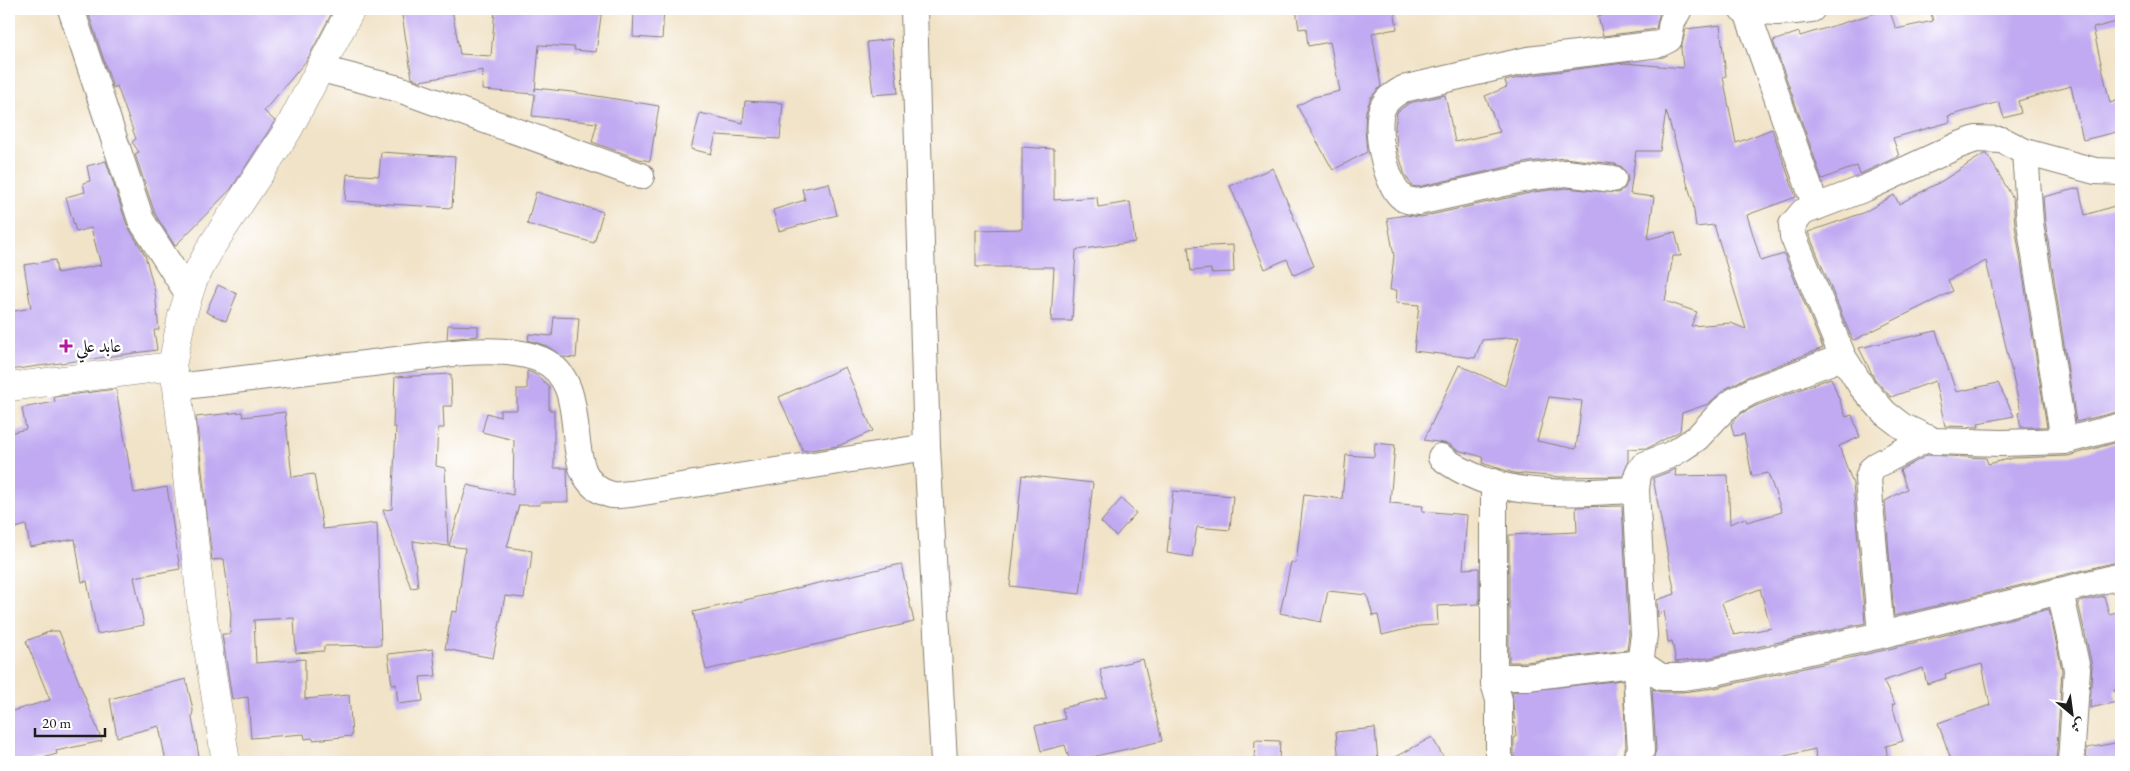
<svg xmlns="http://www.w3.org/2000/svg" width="2130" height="771" font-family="'EB Garamond',Amiri,serif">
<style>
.building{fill:#c1aaf2;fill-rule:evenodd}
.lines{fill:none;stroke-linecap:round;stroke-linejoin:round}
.minor-casing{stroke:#868072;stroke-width:28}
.tertiary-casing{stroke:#868072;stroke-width:29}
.minor{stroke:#fff;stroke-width:26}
.tertiary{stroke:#fff;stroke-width:28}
.poi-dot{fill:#b5179e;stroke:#fff;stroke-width:2}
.labels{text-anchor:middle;stroke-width:5;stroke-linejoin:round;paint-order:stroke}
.poi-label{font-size:18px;fill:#1c1c1c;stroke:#fff;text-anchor:start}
</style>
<rect width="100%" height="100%" fill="#fff"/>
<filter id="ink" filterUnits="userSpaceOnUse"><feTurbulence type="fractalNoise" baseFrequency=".02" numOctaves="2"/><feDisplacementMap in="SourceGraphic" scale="10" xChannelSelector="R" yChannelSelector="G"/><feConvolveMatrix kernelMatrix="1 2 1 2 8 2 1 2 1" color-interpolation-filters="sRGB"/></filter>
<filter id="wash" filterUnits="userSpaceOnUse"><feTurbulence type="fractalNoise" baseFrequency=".0096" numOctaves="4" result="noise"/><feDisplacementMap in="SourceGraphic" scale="20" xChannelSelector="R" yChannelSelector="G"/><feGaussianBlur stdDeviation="1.12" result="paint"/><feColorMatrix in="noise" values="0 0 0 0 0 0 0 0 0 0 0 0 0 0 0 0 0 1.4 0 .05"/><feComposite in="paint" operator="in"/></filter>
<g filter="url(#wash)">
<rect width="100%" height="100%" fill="#f1e3c8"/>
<g id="blocks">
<g class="building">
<polygon points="97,9 334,9 307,60 264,111 275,121 231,189 175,246 155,214 135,154 139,152 132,142 136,139 117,86 113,88 88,12"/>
<polygon points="401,9 452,9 460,54 491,56 495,9 602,9 596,52 574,50 575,47 539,45 535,91 535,88 572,92 659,106 650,161 639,159 592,142 597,123 532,116 535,94 482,90 483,70 420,81 412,78"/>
<polygon points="634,9 664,9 662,39 633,37"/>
<polygon points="1296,9 1394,9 1397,29 1372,33 1381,86 1371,97 1366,111 1365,128 1367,152 1333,170 1297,106 1314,97 1340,91 1330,42 1308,46 1306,28 1299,29"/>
<polygon points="1625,9 1657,9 1659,15 1656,29 1603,36 1598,16"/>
<polygon points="1889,9 1896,29 1933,21 1930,9 2121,9 2121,21 2093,28 2110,103 2121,99 2121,131 2083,140 2071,86 2018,101 2021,113 2004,118 1999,102 1948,116 1950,122 1893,138 1899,156 1860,174 1857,166 1822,179 1773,41 1799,32 1800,36"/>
<path d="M1720 25 1726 76 1723 77 1736 143 1772 129 1796 197 1747 215 1761 261 1784 254 1823 348 1747 377 1725 389 1708 404 1682 413 1680 431 1648 448 1628 449V461L1623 476 1560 477 1514 473 1482 463 1483 457 1457 450 1449 444 1424 440 1459 365 1505 386 1519 337 1482 340 1475 358 1414 351 1419 305 1396 303 1397 290H1390L1394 256 1387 218 1406 215 1421 217 1534 192 1566 188 1618 193 1625 188 1628 180 1627 174 1622 167 1615 164 1564 158 1529 162 1418 187 1412 186 1405 175 1398 152 1395 127 1397 112 1409 103 1445 95 1455 142 1500 132 1485 96 1507 87 1505 81 1531 75 1624 63 1683 68 1681 48 1686 29ZM1666 111 1693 203 1696 227 1714 225 1746 329 1731 323 1691 326 1697 312 1665 301 1673 256H1681L1675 232 1648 239 1654 197 1630 194 1636 151H1660ZM1549 397 1582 401 1576 449 1537 441Z"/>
<polygon points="892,39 898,93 873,95 867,42"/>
<polygon points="745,101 783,103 780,139 716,135 711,154 691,149 700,113 743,123"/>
<polygon points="1022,147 1054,149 1054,200 1097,197 1098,207 1130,202 1135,242 1076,250 1072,321 1051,321 1054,267 976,267 976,230 1022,229"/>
<polygon points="381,152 455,157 452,208 345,201 347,174 379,176"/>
<polygon points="1984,154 1987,154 2013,198 2015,225 2047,427 2021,427 2018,413 2021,412 1986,261 1948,280 1953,291 1854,340 1852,339 1808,232 1863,213 1894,195 1899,204 1942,181"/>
<polygon points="106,161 127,225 145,255 155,292 159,330 154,330 157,350 9,370 9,312 31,308 24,265 55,260 57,273 101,265 91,228 76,232 66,197 85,192 83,183 90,181 87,166"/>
<polygon points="1273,168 1314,266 1294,275 1287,259 1265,269 1230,186"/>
<polygon points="829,183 837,215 779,231 773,210 805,200 802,189"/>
<polygon points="2079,188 2085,215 2121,204 2121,411 2076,422 2045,221 2043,197"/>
<polygon points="536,192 603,212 594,243 527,224"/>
<polygon points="1233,245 1234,272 1211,273 1211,269 1191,271 1188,247"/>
<polygon points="218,285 237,294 226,321 206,312"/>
<polygon points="554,317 579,318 576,358 563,357 547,346 528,340 529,334 552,336"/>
<polygon points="448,325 478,326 478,336 447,339"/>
<polygon points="1936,331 1956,392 1998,383 2014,416 1978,423 1979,427 1945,426 1935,381 1891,397 1874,378 1859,348"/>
<polygon points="845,367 873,431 838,446 803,451 779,397"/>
<polygon points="527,371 535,374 549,386 549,410 554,410 554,468 567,468 568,502 540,502 540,505 519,505 507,547 532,551 530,570 528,570 524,598 505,596 493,658 445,649 452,611 457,612 465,548 449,546 467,485 513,495 514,440 482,432 487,413 500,417 500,410 517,410 517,389 527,389"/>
<polygon points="451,374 452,406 443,406 444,428 438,428 436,466 445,468 448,546 413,541 418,587 411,588 383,510 392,509 396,427 393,427 395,377"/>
<path d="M1831 378 1846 417 1852 415 1860 437 1839 446 1853 484 1865 623 1708 658 1676 662 1672 641 1668 642 1664 610 1658 617 1657 600 1675 594 1653 478 1676 469 1675 476 1728 475 1730 524 1745 518 1747 522 1782 512 1768 473 1752 476 1744 434 1734 436 1731 424 1742 413 1758 405ZM1760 589 1771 628 1734 635 1722 603Z"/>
<polygon points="116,389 134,493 167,487 180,569 134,577 144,625 97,634 87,581 82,582 75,539 30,547 26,525 9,530 9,433 26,429 22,408 55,402 54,397"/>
<polygon points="242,412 243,417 285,412 292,477 314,474 323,529 377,523 381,645 324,646 324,651 296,653 294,618 254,620 256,663 305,659 305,699 349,695 352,736 313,740 312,738 305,739 304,734 251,738 248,697 232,699 222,634 230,634 231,614 224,559 212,560 196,417"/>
<polygon points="2118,442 2121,455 2121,561 1894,616 1885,501 1907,489 1900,470 1928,455 1986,458 1988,464 2013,458 2068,456"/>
<polygon points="1375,443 1395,445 1390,503 1423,506 1422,511 1467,515 1463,569 1479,568 1479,604 1437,606 1438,625 1419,626 1382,635 1378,615 1373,616 1367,595 1328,591 1321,622 1280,613 1291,562 1296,563 1304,494 1342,499 1346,455 1374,457"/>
<polygon points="1022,475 1093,483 1080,594 1010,586"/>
<polygon points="1173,491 1233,496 1230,530 1197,527 1192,557 1167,553"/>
<polygon points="1121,499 1136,513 1116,536 1101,522"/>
<polygon points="1622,506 1629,634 1627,650 1526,662 1509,662 1509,535 1577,532 1576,507"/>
<polygon points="901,564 914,622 706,670 693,612"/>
<polygon points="2104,596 2109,614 2121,611 2121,689 2114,690 2117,702 2090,708 2092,666 2078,602"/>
<polygon points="2049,609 2062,670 2056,762 1952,762 1938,723 1990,705 1982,664 1945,674 1946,678 1927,684 1923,668 1883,681 1895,704 1892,705 1903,741 1886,746 1888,762 1816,762 1815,749 1759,762 1652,762 1656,750 1652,689 1661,692 1682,692 1714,688 1885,650"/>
<polygon points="51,631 59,631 102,741 56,751 57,754 28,762 9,762 9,712 50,700 26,641"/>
<polygon points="433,649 436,676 420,677 423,701 398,704 396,684 392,685 388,654"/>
<polygon points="1143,659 1162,741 1070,762 1065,745 1041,751 1035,726 1065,719 1062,708 1107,697 1100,669"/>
<polygon points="186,679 193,710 192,718 200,762 166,762 159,726 117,737 110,699"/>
<polygon points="1623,680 1626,747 1619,762 1514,762 1514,738 1516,737 1512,692"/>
<polygon points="1375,728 1378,762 1339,762 1336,732"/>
<polygon points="1432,737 1446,762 1387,762"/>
<polygon points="1255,740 1280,741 1279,762 1254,762"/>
<polygon points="2121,742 2121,762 2086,762 2087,748"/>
</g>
</g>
</g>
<g filter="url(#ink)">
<use href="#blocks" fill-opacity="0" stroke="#868072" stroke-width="1"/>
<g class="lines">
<defs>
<g id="minor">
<polyline points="71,9 141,220 189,295"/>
<polyline points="914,9 927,447 944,762"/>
<path d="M1742 9C1765 13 1789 13 1812 9"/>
<polyline points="1746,9 1816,207"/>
<polyline points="321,69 399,89 641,176"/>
<polyline points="2025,152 2030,223 2064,441"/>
<polyline points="2121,172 2095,171 2025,152 2002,140 1976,139 1959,145 1866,188 1803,212 1792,225 1793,236 1843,357 1862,387 1885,413 1902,426 1933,441 2002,443 2064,441 2121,426"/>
<path d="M1613 179 1566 173 1532 177 1418 202C1414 201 1407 201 1403 198 1386 186 1373 125 1383 107 1387 98 1395 94 1403 89L1528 60 1659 44 1669 39 1672 22 1679 9"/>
<path d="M177 387C242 379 308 371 373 363 419 358 500 341 542 360 599 386 552 481 612 495 618 496 625 494 631 494L927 447"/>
<path d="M1441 457C1499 501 1569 493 1636 490"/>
<polyline points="1494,482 1494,683"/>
<polyline points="2060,591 2077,669 2071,762"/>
<polyline points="1881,635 1868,479 1871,470 1877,465 1928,438"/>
<polyline points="1499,762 1499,700 1494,683 1507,677 1527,677 1640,663 1661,677 1682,677 1711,673 1881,635 2121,576"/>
<polyline points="1634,762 1641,751 1637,686 1644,635 1636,490 1638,473 1644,465 1670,455 1682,448 1697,438 1723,410 1734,401 1752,391 1843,357"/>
</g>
<g id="tertiary">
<polyline points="9,387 172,366"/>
<polyline points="226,762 202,611 177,387 172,366 182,316 193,281 211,247 288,130 351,9"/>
</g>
</defs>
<use href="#minor" class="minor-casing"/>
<use href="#tertiary" class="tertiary-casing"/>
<use href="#minor" class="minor"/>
<use href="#tertiary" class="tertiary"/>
</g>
</g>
<path class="poi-dot" d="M63.5 338.5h5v5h5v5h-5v5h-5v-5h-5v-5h5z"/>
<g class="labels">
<g class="poi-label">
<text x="76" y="352">عابد علي</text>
</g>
</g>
<rect width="2130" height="771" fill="none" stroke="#fff" stroke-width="30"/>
<g transform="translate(2072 714) rotate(151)" stroke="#ffffff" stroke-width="4" paint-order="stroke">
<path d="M0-4L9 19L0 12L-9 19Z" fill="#1c1c1c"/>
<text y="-8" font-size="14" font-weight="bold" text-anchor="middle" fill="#1c1c1c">ش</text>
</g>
<path d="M35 728v8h70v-8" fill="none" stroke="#1c1c1c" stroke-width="2.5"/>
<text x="42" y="728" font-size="15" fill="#1c1c1c" stroke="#ffffff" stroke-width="4" paint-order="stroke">20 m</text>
</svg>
